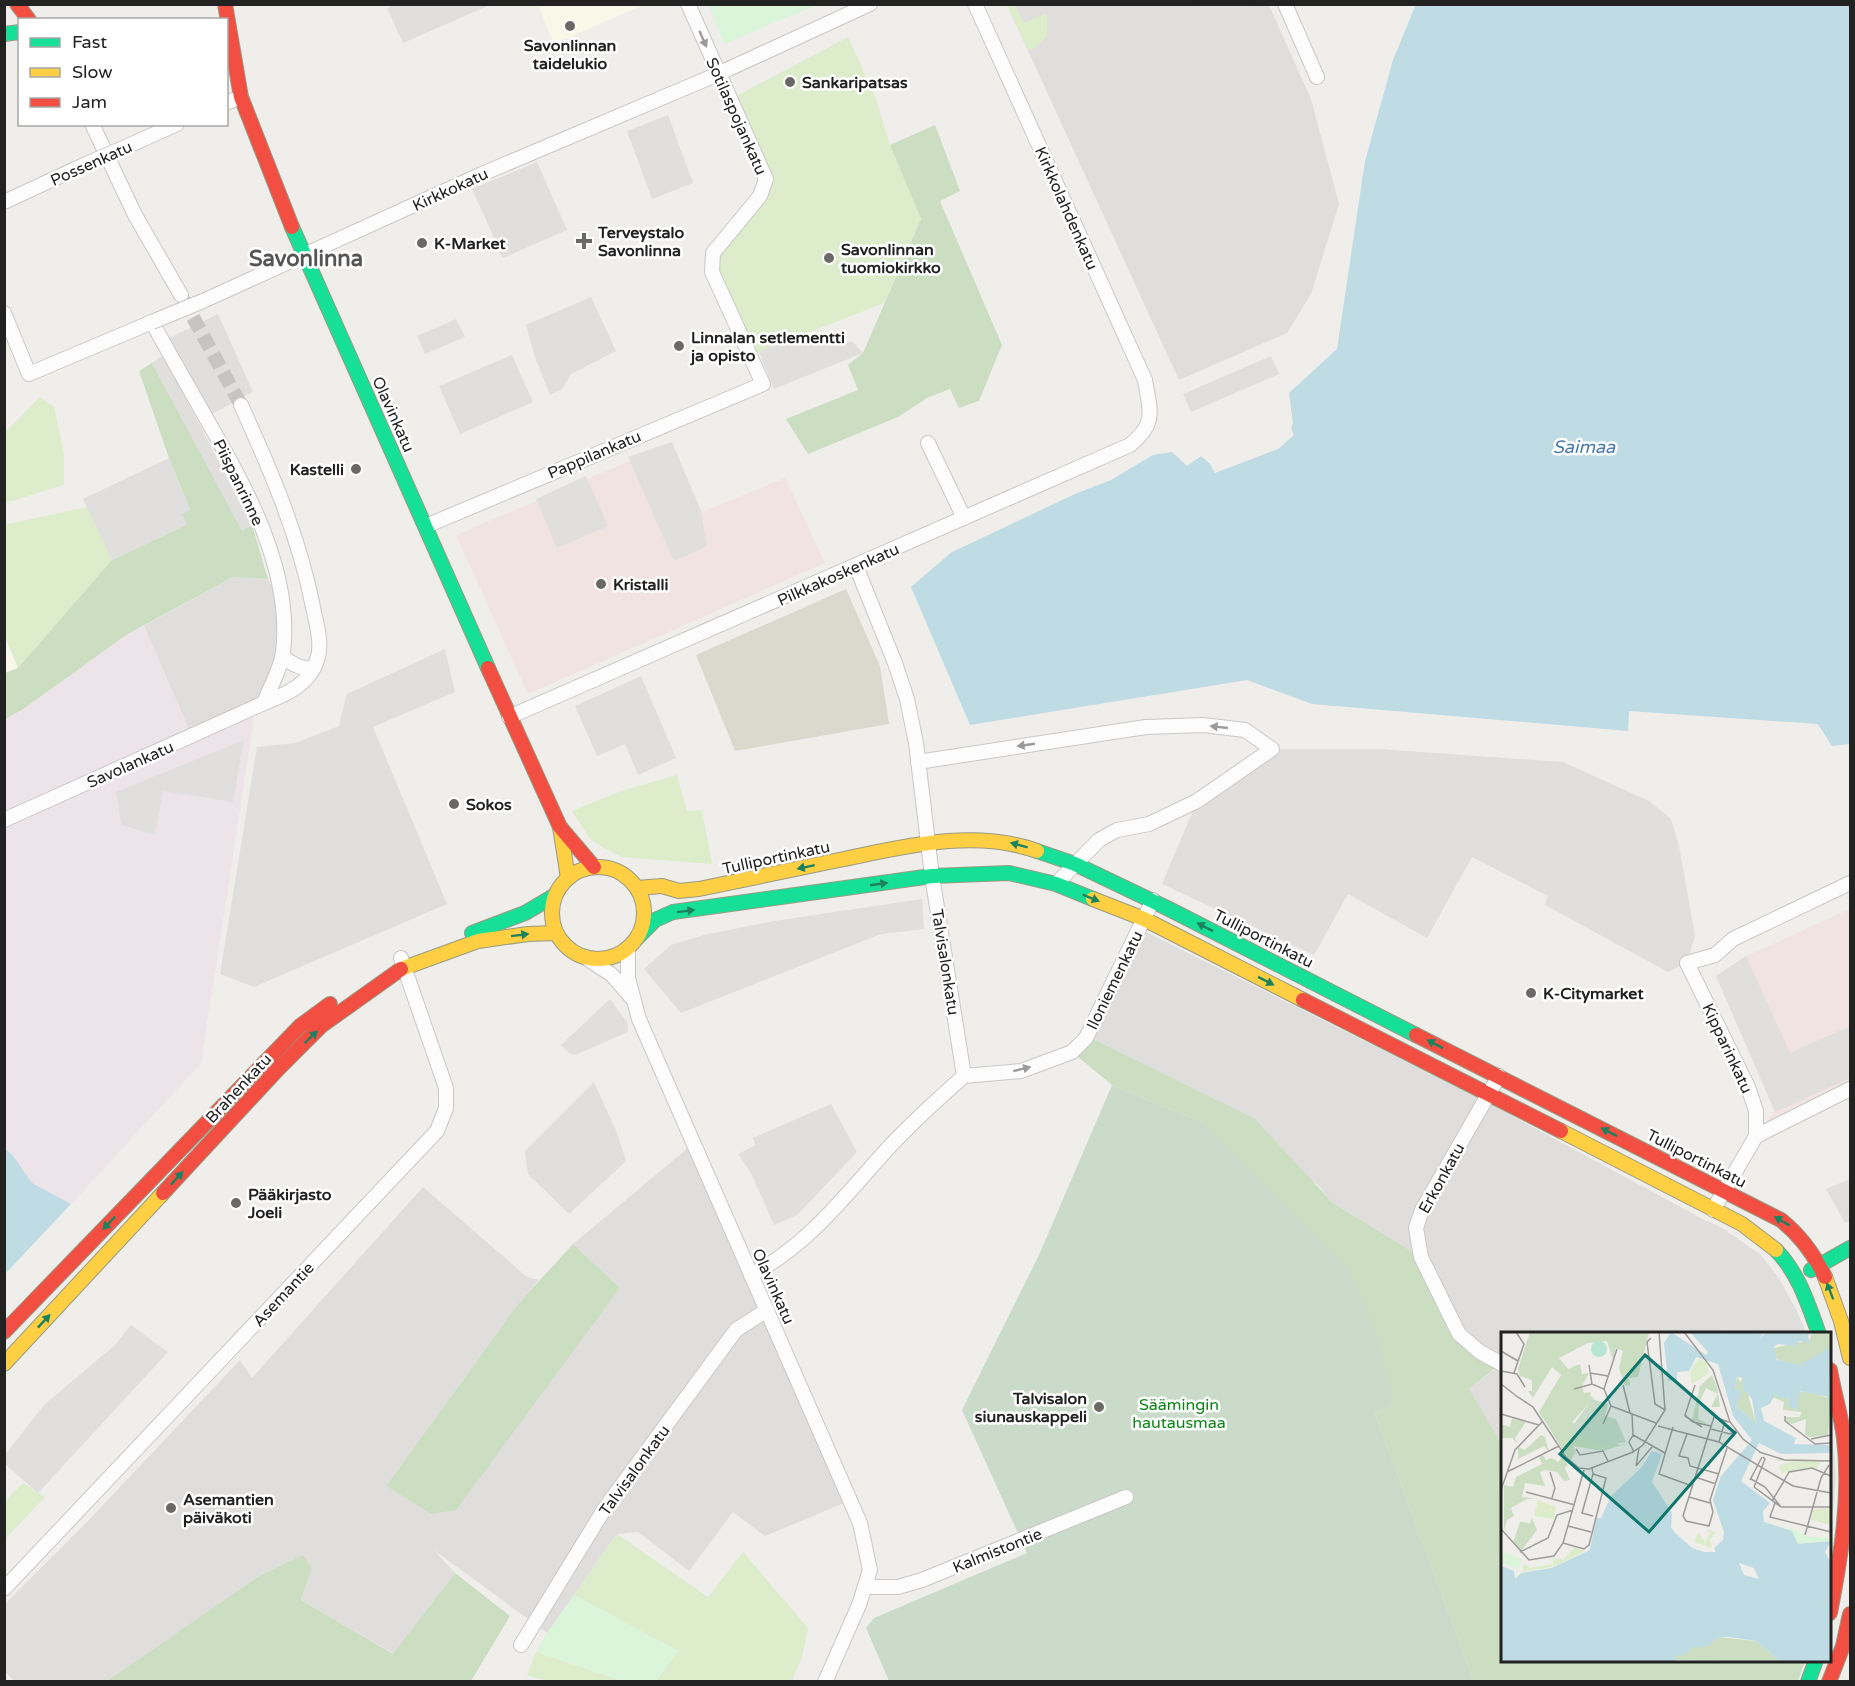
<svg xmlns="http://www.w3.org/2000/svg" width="1855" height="1686" font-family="'Varela Round',sans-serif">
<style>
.residential{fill:#dfdedc}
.commercial{fill:#f1e3e1}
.industrial{fill:#ede4e9}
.education{fill:#f8f7e8}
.construction{fill:#d9d9cd}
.grass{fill:#ddeccb}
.forest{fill:#cbdec1}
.cemetery{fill:#cadbca}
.park{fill:#daf5da}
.parking{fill:#e0dfde}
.water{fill:#bfdbe3}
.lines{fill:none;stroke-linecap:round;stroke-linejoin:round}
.street-tunnel{stroke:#c7c5c3;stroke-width:14;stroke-dasharray:14 7;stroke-linecap:butt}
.street-casing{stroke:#c9c8c7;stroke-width:16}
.fast-casing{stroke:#999a82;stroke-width:16}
.slow-casing{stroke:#999a82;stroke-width:16}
.jam-casing{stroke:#999a82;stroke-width:16}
.street{stroke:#fdfcfc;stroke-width:14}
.fast{stroke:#16e098;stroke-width:14}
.slow{stroke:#ffcf43;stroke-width:14}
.jam{stroke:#f24e42;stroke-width:14}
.street-bridge-casing{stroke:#c9c8c7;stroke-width:16;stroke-linecap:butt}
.street-bridge{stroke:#fdfcfc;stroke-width:14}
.oneway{fill:#9a9a9a}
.oneway2{fill:#1c815d}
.poi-dot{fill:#6a6968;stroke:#fff;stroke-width:2}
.labels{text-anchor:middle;stroke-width:5;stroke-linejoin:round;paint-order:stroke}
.poi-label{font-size:16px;font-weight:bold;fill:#222;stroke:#fff;text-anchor:start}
.street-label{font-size:16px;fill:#222;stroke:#fff}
.park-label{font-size:16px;fill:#0c8416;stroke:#fff}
.water-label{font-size:18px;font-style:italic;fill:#4a7aab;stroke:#fff}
.district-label{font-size:22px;font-weight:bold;fill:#555;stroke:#fff}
.inset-river{fill:none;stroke:#bfdbe3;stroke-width:3}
.inset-road{fill:none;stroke:#9e9c9b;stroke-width:1.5}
.view{fill:#0f766e;fill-opacity:0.15;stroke:#0f766e;stroke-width:3}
.inset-edge{fill:none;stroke:#222;stroke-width:3}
</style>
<rect width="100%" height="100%" fill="#f0eeeb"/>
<g class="residential">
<polygon points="1007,5 1269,5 1311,99 1339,204 1311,294 1287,333 1179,380"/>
<polygon points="233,577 268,579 284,610 284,638 264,703 192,736 144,626"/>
<polygon points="1138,928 1485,1101 1734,1236 1761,1255 1778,1277 1797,1311 1806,1333 1502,1334 1502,1467 1469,1389 1501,1364 1459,1334 1421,1257 1333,1203 1317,1184 1086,1038"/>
<polygon points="688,1148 844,1503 765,1536 733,1512 689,1571 638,1532 617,1534 547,1633 434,1550 455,1573 394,1654 301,1600 312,1568 256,1578 107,1681 15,1681 5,1672 5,1604 88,1521 240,1360 252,1378 423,1187 527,1277 539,1280 518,1304 386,1486 431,1514 620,1288 573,1244"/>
<polygon points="1830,1411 1836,1476 1833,1510 1830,1510"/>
</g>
<g class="commercial">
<polygon points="672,443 702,512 785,478 825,563 528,694 456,535"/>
<polygon points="1850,909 1850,1090 1756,1136 1775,1111 1716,976 1746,956"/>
</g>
<polygon class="industrial" points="144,626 192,735 256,706 201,1063 71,1204 32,1183 14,1157 5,1148 4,719 20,712 125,635"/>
<g class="education">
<polygon points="547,5 547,4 643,5 554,44 539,8"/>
<polygon points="4,636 18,668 5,673 4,673"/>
</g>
<polygon class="construction" points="846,589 880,666 889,724 735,751 696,655"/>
<g class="grass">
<polygon points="1007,5 1015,5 1024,23 1047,13 1047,36 1035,48 1028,50"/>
<polygon points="848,37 876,99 890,145 921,219 884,303 751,355 712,272 713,253 766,179 731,99"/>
<polygon points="40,397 54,407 64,453 64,485 5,503 5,433"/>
<polygon points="87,507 112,560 18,668 5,636 4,525"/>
<polygon points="677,775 687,811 702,810 712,864 621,857 602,847 589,837 572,811 621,791"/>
<polygon points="23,1483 45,1497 5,1539 5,1501"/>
<polygon points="617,1534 708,1597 743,1552 808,1628 802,1657 792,1681 656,1681 678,1651 574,1595"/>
<polygon points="536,1652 622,1681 547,1681 527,1675"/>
</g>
<g class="forest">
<polygon points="935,125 960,191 940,201 1002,345 979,401 959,408 950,389 927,398 898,417 808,454 786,419 858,390 848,365 863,353 921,219 890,145"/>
<polygon points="152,363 242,530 252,525 268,579 233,577 126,635 22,710 5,719 5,673 18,668 112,560 186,525 181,514 190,510 169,458 139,371"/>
<polygon points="1086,1038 1097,1041 1255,1119 1333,1203 1421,1257 1459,1334 1501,1363 1469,1389 1502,1445 1502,1660 1805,1661 1798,1681 1474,1681 1375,1413 1395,1404 1202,1122 1112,1085 1072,1052"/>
<polygon points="573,1244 620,1288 456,1510 431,1514 386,1486 518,1304"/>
<polygon points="303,1555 312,1568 301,1600 393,1654 455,1573 510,1616 471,1681 107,1681 256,1578"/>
</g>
<polygon class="cemetery" points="1112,1085 1202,1122 1350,1270 1379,1339 1395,1404 1375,1413 1474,1681 889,1681 866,1628 874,1618 1027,1553 962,1410 1039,1255"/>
<g class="park">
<polygon points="709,5 709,4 817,5 724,44"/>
<polygon points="574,1595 679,1651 656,1681 622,1681 536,1652 547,1633"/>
</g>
<g class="parking">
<polygon points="1202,4 1250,5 1253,13 1187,42 1175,16"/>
<polygon points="394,5 394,4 490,5 403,43 387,8"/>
<polygon points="668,115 693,183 652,199 627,131"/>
<polygon points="537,162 567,230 503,258 472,189"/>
<polygon points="1227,210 1250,258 1204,280 1181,232"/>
<polygon points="591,297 616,351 571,374 562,389 550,395 535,357 526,325"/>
<polygon points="218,314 253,392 210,415 169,338"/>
<polygon points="456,319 465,337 425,354 417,336"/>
<polygon points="789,340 853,342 863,353 774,389 759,352"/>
<polygon points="163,355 252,525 242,531 152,363"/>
<polygon points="512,355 533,402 460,434 439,386"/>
<polygon points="1271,356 1279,374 1191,412 1183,394"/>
<polygon points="672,442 701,512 707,546 674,561 628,457"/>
<polygon points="169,458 190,510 182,514 187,525 112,560 83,499"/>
<polygon points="586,476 608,526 557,548 536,499"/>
<polygon points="445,649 455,692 373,727 447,904 254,987 220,974 257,747 295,743 339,726 347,694"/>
<polygon points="641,676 676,758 638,775 625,744 597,756 575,706"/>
<polygon points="244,740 233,802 163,791 155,835 121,825 116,792"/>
<polygon points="1272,749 1379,749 1563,762 1649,801 1671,819 1679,846 1695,936 1687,963 1668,972 1545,905 1548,896 1472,857 1427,938 1348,894 1314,955 1162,884 1197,801"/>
<polygon points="922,899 924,929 881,934 681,1013 644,969 671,945 704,935 774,921"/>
<polygon points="1746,956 1790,1053 1850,1026 1850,1078 1775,1112 1716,976"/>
<polygon points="610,999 628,1024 628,1032 575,1055 569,1053 561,1045"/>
<polygon points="594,1082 617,1133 626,1161 569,1214 528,1174 525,1151"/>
<polygon points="831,1104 857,1152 797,1215 774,1225 752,1175 738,1154 756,1145 753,1138"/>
<polygon points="1850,1179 1850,1221 1845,1223 1826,1189"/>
<polygon points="1561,1192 1626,1226 1599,1279 1533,1246"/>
<polygon points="1708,1221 1728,1231 1706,1273 1687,1263"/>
<polygon points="1716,1277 1728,1285 1738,1297 1755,1330 1743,1333 1723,1333 1714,1321 1695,1311"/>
<polygon points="131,1325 168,1352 38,1493 5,1464 5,1455 44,1405 114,1346"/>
</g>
<g class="water">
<polygon points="1416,4 1850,5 1850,744 1832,746 1818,724 1629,711 1628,731 1312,704 1247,680 970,725 911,587 952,552 1075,494 1111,480 1153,455 1172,452 1187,466 1201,456 1210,464 1215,473 1278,449 1294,435 1291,428 1293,423 1289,393 1337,349 1365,161 1393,60"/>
<polygon points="5,1148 14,1157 32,1183 71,1204 5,1274"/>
</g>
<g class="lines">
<polyline class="street-tunnel" points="183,299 241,405"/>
<defs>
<g id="street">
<polyline points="1285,4 1317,77"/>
<polyline points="226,103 241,97"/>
<polyline points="92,124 135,215 181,295"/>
<polyline points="121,149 177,124"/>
<polyline points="4,202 86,164"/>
<polyline points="203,301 482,174 711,77 870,4"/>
<path d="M4 313 29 374 152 322C170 355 188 386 206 418 245 486 293 570 283 652 281 669 270 687 264 703L4 820"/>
<path d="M241 405C271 471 299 536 313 607 316 623 322 641 318 657 311 684 287 694 264 703"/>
<polyline points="928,443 964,518"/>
<polyline points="426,526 763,384 712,272 713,253 760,196 766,179 688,4"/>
<path d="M283 656C292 665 300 668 313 669"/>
<path d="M509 717 1130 445C1157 423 1150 411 1145 380L975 4"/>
<polyline points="918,762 1146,727 1203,725 1245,730 1272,749 1197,801 1149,824 1117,830 1099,840 1056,884"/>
<polyline points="628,948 628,978 639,1019 860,1523 870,1570 859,1605 825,1682"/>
<polyline points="585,957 612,975 631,997"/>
<polyline points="964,1076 1021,1071 1072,1052 1086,1038 1153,900"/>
<polyline points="1499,1076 1422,1210 1416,1228 1421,1257 1459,1334 1480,1352 1502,1364"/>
<polyline points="1756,1136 1756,1111 1748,1087 1687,963 1715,955 1733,939 1850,883"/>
<polyline points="1713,1210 1756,1136 1850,1089"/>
<path d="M751 1275C810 1244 847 1193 891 1145 914 1121 939 1098 964 1076L932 876 916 743 907 699 895 663 856 566"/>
<polyline points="865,1587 898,1587 922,1580 1126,1497"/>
<polyline points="4,1589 437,1131 446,1108 446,1088 401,958"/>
<polyline points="521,1645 605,1508 736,1330 767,1310"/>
</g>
<g id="fast">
<polyline points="4,34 20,32"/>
<polyline points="292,227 488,668"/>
<polyline points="1037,851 1075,864 1167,908 1416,1035"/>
<polyline points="472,933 525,913 554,896"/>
<polyline points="637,938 655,920 673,912 932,876 1009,873 1056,884 1093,899"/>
<path d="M1776 1250C1799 1274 1808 1304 1819 1334"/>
<polyline points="1811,1270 1850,1248"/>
<polyline points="1808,1682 1816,1660"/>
</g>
<g id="slow">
<polyline points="560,827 568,878"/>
<circle cx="598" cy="913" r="46"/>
<path d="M637 888 662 886 679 891 699 889C746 879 792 870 839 860 903 847 973 828 1037 851"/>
<polyline points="1093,899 1144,919 1303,1000"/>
<polyline points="401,969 478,941 528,934 556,933"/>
<polyline points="1561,1131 1742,1224 1776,1250"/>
<polyline points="1825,1277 1841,1321 1850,1358"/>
<polyline points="4,1364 163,1193"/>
</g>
<g id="jam">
<polyline points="17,4 29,20"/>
<polyline points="225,4 241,97 292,227"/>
<polyline points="488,668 560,827 594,867"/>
<polyline points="1303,1000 1561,1131"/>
<path d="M1416 1035 1781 1220C1801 1236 1814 1254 1825 1277"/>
<polyline points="163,1193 279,1068 321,1026 401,969"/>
<polyline points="4,1332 300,1026 330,1004"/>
<path d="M1830 1370C1834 1393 1841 1415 1844 1438 1851 1497 1841 1556 1830 1613"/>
<polyline points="1829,1682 1843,1646 1850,1614"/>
</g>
</defs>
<use href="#street" class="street-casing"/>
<use href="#fast" class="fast-casing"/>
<use href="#slow" class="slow-casing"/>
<use href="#jam" class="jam-casing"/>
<use href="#street" class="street"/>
<use href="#fast" class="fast"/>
<use href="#slow" class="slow"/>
<use href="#jam" class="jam"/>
<defs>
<g id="street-bridge">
<polyline points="86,164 121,149"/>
<polyline points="152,322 203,301"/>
</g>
</defs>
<use href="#street-bridge" class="street-bridge-casing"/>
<use href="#street-bridge" class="street-bridge"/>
</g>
<defs><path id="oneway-solid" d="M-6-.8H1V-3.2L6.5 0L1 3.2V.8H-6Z" transform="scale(1.5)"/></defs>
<g class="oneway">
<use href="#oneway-solid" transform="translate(703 39) rotate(66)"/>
<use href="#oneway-solid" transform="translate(1219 727) rotate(-174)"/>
<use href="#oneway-solid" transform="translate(1026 745) rotate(172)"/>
<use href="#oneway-solid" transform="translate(1022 1069) rotate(-14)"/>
</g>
<g class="oneway2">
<use href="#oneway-solid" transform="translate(1019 845) rotate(-165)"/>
<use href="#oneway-solid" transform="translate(806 867) rotate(168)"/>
<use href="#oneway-solid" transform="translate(879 884) rotate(-8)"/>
<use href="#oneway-solid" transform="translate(1091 898) rotate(22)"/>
<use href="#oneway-solid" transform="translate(686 911) rotate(-7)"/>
<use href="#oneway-solid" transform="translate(1205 927) rotate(-153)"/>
<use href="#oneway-solid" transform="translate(520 935) rotate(-7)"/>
<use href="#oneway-solid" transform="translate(1266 981) rotate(27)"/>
<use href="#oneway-solid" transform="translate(311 1037) rotate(-44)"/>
<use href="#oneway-solid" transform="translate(1435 1044) rotate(-153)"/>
<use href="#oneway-solid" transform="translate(1609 1132) rotate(-153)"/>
<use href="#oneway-solid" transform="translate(177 1178) rotate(-47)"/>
<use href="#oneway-solid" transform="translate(1782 1221) rotate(-149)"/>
<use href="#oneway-solid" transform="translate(109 1223) rotate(134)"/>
<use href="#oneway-solid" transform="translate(1830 1291) rotate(-111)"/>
<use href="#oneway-solid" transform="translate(44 1321) rotate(-47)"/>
</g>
<g class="poi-dot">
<circle cx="570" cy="26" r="6"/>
<circle cx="790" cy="82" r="6"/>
<path d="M581 232h6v6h6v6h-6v6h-6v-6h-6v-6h6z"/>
<circle cx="422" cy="243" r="6"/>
<circle cx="829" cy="258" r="6"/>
<circle cx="679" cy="346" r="6"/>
<circle cx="356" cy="469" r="6"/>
<circle cx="601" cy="584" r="6"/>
<circle cx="454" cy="804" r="6"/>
<circle cx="1531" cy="993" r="6"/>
<circle cx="236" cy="1203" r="6"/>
<circle cx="1099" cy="1407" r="6"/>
<circle cx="171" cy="1508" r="6"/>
</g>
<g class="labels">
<g class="poi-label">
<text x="570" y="51" text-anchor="middle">Savonlinnan<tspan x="570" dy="18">taidelukio</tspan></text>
<text x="802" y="88">Sankaripatsas</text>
<text x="598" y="238">Terveystalo<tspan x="598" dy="18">Savonlinna</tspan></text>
<text x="434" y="249">K-Market</text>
<text x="841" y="255">Savonlinnan<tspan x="841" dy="18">tuomiokirkko</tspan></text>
<text x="691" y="343">Linnalan setlementti<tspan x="691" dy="18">ja opisto</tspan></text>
<text x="344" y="475" text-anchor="end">Kastelli</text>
<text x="613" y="590">Kristalli</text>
<text x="466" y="810">Sokos</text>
<text x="1543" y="999">K-Citymarket</text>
<text x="248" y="1200">Pääkirjasto<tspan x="248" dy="18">Joeli</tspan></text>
<text x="1087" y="1404" text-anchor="end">Talvisalon<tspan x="1087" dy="18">siunauskappeli</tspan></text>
<text x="183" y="1505">Asemantien<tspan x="183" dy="18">päiväkoti</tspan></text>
</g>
<g class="street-label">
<text transform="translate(737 116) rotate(66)" y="6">Sotilaspojankatu</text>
<text transform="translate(91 163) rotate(-24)" y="6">Possenkatu</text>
<text transform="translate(450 189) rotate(-25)" y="6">Kirkkokatu</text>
<text transform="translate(1067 208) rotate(66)" y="6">Kirkkolahdenkatu</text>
<text transform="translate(394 414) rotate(66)" y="6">Olavinkatu</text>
<text transform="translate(594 454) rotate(-23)" y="6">Pappilankatu</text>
<text transform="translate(239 482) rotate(64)" y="6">Piispanrinne</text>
<text transform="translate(838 574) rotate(-24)" y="6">Pilkkakoskenkatu</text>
<text transform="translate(130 764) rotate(-24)" y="6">Savolankatu</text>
<text transform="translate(776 857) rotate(-12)" y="6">Tulliportinkatu</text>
<text transform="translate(1264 938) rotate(27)" y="6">Tulliportinkatu</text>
<text transform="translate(946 962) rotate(81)" y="6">Talvisalonkatu</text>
<text transform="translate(1114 980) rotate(-64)" y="6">Iloniemenkatu</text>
<text transform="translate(1728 1048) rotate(65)" y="6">Kipparinkatu</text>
<text transform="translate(238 1088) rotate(-47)" y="6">Brahenkatu</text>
<text transform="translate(1697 1158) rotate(27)" y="6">Tulliportinkatu</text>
<text transform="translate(1441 1178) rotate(-61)" y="6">Erkonkatu</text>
<text transform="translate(774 1286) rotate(66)" y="6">Olavinkatu</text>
<text transform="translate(283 1294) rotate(-47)" y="6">Asemantie</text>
<text transform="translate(634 1470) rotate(-54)" y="6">Talvisalonkatu</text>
<text transform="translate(997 1550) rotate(-22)" y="6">Kalmistontie</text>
</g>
<g class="park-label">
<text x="1179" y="1410">Säämingin<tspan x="1179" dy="18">hautausmaa</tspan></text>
</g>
<g class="water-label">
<text x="1584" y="453">Saimaa</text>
</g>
<g class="district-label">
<text x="306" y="266">Savonlinna</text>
</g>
</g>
<g transform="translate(1501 1332)">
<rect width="330" height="330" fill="#f0eeeb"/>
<path d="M197 27 205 29 208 41 191 52 189 41ZM273 128V127L320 128 316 137 280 141 278 133 291 130ZM37 168 55 175 53 187 33 184ZM320 176 330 177V193L310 188 312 178ZM205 197 215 200 209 208 211 216 193 210 197 200 204 210 209 201ZM73 215 84 219 55 234 22 240 23 231 29 236 52 232V225L62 228Z" fill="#ddeccb"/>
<path d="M29 0H148L137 45 128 46 129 53 124 54 118 36 122 19 115 16 112 28 106 9 87 11 58 26 67 37 79 32 81 42 88 41 81 54 83 61 90 60 89 64 93 66 71 90 119 113 128 111 102 119 72 114 75 120 69 129 38 80 60 43 51 35 32 66 27 59H31V48L19 44 17 37ZM310 0H330V15L320 23 298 33 282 31 274 25 273 16 309 8ZM211 43 216 55 219 75H210L217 62 205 56 198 71 197 87 208 92 191 89 199 54ZM236 45 239 50 242 46 255 91 235 74 240 60 234 57ZM303 58 325 65 330 63 327 103 308 105 304 102 305 87 291 92 285 90V85H299L300 80 282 78 283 70 269 64 274 61 281 67 286 64 289 74 296 78V63ZM11 86 25 90 14 106 17 112 11 106H0V92L9 95ZM40 103 44 105 48 120 43 114 17 127V115L24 118ZM42 123 45 128 51 126 57 130 61 125 67 133 64 136 69 148 63 149 56 140 44 138 39 140 44 154 24 151 21 165 36 167H26L10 176 13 184 6 188 3 199V153L12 155 15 145 41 132 38 125ZM31 186 36 198 20 219 12 211 19 190 29 191ZM218 305 255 309 280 330 174 328 173 324 192 315H205Z" fill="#cbdec1"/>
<path d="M91 67 107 72 104 84 115 87 125 110 104 114 68 99Z" fill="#cadbca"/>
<path d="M263 190 291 197 309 205 330 206V209L297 212 290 199 274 197ZM3 220 21 227 18 237 0 230Z" fill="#daf5da"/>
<path d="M90 17a8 8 0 1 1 16 0a8 8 0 1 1-16 0Z" fill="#b7e6d2"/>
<path d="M170 0 205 23 207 20 189 0H262L259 8 264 0H310L307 5 310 11 299 9 293 14 277 12 273 15 276 28 298 33 330 15 328 65 300 59 296 67 297 78 288 74 287 65 281 67 274 62 269 72 260 76 263 89 295 106 293 112 330 113V121L280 122 258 111 240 149 269 171 262 179 263 190 291 199 297 212 330 209 324 220 330 231V330H280L255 309 229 305H218L205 315H192L185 322 174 324 177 330H0V234L13 239 14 247 20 241 51 236 89 218 95 186H100L110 164 140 136 151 119 161 122 151 150 171 181 170 195 174 201 191 216 203 220H215L213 216 222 208 223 200 212 168 220 144 251 108 232 84 217 32 195 25 188 39 176 40V48L167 49 163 11ZM236 45 242 46V57L251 67 255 91 235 74 241 60 234 57ZM238 231 253 236 258 247 243 243Z" fill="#bfdbe3" fill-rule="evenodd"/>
<path class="inset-river" d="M245 161 250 177 247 192 265 222 315 244 330 246M85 330 90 321 212 263 247 192"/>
<path class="inset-road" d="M183 0 212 38 229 90 242 107 259 120M150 6 146 10 154 72 164 78M0 19 17 29M88 33 91 52M0 39 16 42 24 55M13 41 23 12 15 0M89 41 107 44M0 52 18 66M122 53 129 81M194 53 184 83 192 90 210 94M73 57 91 52 103 57 110 74M103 57 116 17M17 65 32 75 65 125 78 136 88 137 132 120 142 113 164 78 158 0M110 74 155 91M0 82 38 93M131 82 132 103 164 121M184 84 201 95M284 84V89L314 112 330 111M102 92 110 74M157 94 218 110 292 154 330 161M172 95 158 142 191 154M210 97 229 102 235 99M186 102 178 124 187 126 189 134 218 142M132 103 128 110 133 120M310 107 330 103M218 110 224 89M226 116 209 168 212 180 208 194 185 189 182 184 213 85 228 90M75 117 79 123 102 119 107 129M258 120 284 128 330 129M135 134 151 115M135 134 138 116M91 136 92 142 81 181 92 184M6 140 58 114M49 140 54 156 51 166M194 145 215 152M250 147 264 155 280 175M249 148 261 125M283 149 288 140 311 136 330 144M253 155 280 175H330M253 155 264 127 262 125M0 158 14 118 41 90M25 160 74 173M188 165 209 171M271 169 283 149M274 171 269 185 330 200M67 194 90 200M0 197 28 228 53 224 62 211 83 138M304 203 320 146 328 133M62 211 83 217 88 213 105 146 92 142M19 220 47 206 56 183 72 178"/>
<path class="view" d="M144 23 234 101 148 200 59 122Z"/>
<rect width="330" height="330" class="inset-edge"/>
</g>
<rect width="1855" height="1686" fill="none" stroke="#222222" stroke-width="12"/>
<rect x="18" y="18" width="210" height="108" fill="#ffffff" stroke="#a7a7a7" stroke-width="1.5"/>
<rect x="30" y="38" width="30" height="9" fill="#16e098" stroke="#a7a7a7" stroke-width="1.5"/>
<text x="72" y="48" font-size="18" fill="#222222">Fast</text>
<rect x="30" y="68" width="30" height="9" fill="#ffcf43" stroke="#a7a7a7" stroke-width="1.5"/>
<text x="72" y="78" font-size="18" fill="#222222">Slow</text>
<rect x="30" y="98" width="30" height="9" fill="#f24e42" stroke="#a7a7a7" stroke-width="1.5"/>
<text x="72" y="108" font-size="18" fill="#222222">Jam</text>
</svg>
